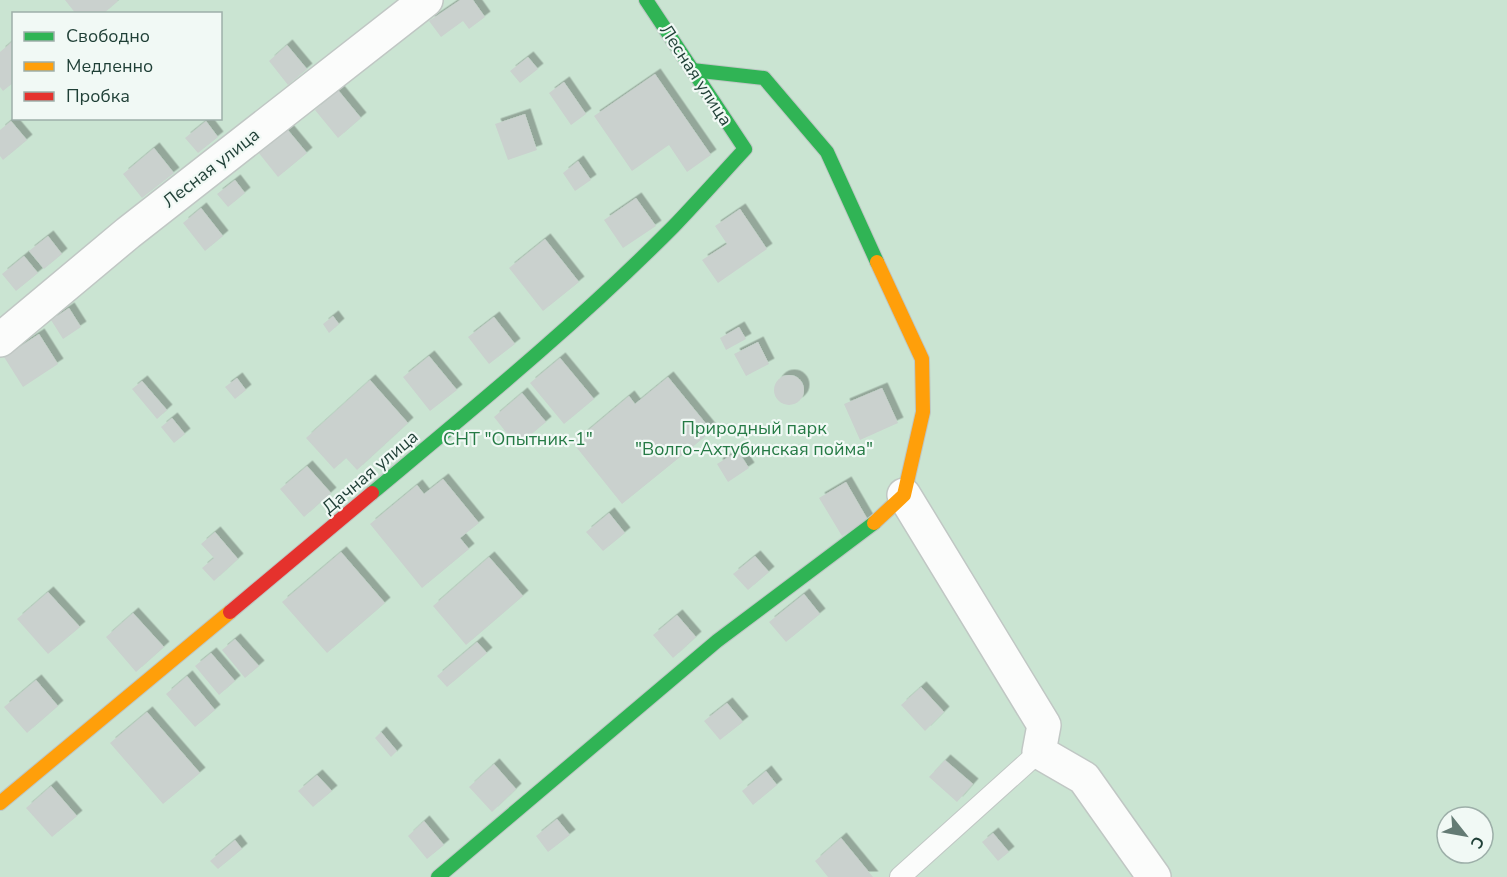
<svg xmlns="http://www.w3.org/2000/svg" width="1507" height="877" font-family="'Nunito Sans',sans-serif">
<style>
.green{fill:#cae4d2;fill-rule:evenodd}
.building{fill:#cad1ce;filter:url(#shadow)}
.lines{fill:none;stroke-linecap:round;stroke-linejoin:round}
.lane-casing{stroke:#c0c7c4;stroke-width:22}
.street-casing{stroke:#c0c7c4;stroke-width:36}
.fast-casing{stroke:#bec7c4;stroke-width:16}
.slow-casing{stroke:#bec7c4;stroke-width:16}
.jam-casing{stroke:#bec7c4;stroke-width:16}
.lane{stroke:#fbfcfb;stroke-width:20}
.street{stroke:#fbfcfb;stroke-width:33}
.fast{stroke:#30b455;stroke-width:14}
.slow{stroke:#ff9f0a;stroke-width:14}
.jam{stroke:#e5322d;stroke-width:14}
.labels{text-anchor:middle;stroke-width:4.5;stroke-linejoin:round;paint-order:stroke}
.street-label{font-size:18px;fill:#1f3f36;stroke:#f1f9f5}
.park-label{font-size:18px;fill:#257a45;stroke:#f1f9f5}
</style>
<defs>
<filter id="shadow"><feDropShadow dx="5.5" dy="-5.5" stdDeviation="0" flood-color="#0004"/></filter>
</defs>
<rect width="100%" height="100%" fill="#e3eae7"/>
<path class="green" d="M0 0H1507V877H0ZM14 14H220V118H14ZM1447 817H1483V853H1447Z"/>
<g class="building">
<polygon points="65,0 117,0 118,1 103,14 76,14"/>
<polygon points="460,0 473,0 485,17 469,29 463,21 441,37 429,21"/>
<polygon points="14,40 14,82 3,91 0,87 0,52"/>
<polygon points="287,45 307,69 288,85 269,61"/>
<polygon points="528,57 538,69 520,83 510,71"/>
<polygon points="655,74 711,155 687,172 669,145 632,171 594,116"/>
<polygon points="564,82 586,114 571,125 549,93"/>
<polygon points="338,90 361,118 338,138 315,110"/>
<polygon points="525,114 537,150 508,160 495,124"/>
<polygon points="11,121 27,140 3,160 0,156 0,130"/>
<polygon points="206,121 218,137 198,153 185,138"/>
<polygon points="287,129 307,153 278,177 258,152"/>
<polygon points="154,148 174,173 142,198 123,174"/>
<polygon points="578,161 591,180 575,191 563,173"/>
<polygon points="235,180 245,193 228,207 217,194"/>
<polygon points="636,198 656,226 623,248 604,220"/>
<polygon points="201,208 223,236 205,251 183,223"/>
<polygon points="740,209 767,249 718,283 702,260 727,244 715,226"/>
<polygon points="48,236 62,254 44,269 29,251"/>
<polygon points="545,239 579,282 543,311 509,268"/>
<polygon points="24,256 38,273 16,291 2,274"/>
<polygon points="69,308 81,327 63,339 51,320"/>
<polygon points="333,316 339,324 329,333 323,324"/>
<polygon points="494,317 515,344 489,364 468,337"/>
<polygon points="739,327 746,339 726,350 720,338"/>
<polygon points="39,334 58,364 23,387 4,357"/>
<polygon points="758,342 769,364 746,376 734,354"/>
<polygon points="429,356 457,390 430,411 403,377"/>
<polygon points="560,358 594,399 564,424 530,383"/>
<circle cx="789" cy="390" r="15"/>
<polygon points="668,377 712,431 622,504 573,443 629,396 635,404"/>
<polygon points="237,378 246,390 235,399 225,387"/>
<polygon points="370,380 408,423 357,470 346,458 334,469 306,438"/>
<polygon points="142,381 167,410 157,419 132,389"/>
<polygon points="882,388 898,423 860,440 844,404"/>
<polygon points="522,393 546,422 517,446 494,417"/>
<polygon points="172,418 185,434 174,443 161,427"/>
<polygon points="738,451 749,468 728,482 717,464"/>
<polygon points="307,466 331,493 304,517 280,489"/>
<polygon points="443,479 479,523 460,538 469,549 422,588 370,524 417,485 424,494"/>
<polygon points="846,482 868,520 842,536 819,498"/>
<polygon points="609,513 625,533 603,551 586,532"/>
<polygon points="215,532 238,559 214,581 202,568 214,558 201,544"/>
<polygon points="341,552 385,603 327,653 282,602"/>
<polygon points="755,556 769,572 748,590 733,574"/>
<polygon points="489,557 523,596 466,645 433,606"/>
<polygon points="48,592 80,627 48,654 17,619"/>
<polygon points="804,594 820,614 786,642 769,622"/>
<polygon points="133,613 164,647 136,672 106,637"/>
<polygon points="677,615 696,637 673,658 653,635"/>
<polygon points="235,639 259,666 245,678 222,650"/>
<polygon points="477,642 487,653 447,687 437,676"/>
<polygon points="211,653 235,681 219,695 195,666"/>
<polygon points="187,676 215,710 195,727 166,694"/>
<polygon points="36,680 58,706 27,733 4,707"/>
<polygon points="921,687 944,712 925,731 901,705"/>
<polygon points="727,703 743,722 720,740 704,721"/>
<polygon points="147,712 200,773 163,804 110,743"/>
<polygon points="381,732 397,751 391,757 375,738"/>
<polygon points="945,760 973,784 957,802 929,777"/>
<polygon points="494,764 516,789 492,812 469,787"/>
<polygon points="766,771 777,785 753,805 742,791"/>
<polygon points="317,775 332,791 313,807 298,791"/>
<polygon points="51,786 77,816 52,837 26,808"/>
<polygon points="557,819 570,835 548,852 536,836"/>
<polygon points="424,821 444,845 427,859 408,836"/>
<polygon points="993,833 1009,852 998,861 982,842"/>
<polygon points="841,838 873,877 828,877 815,861"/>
<polygon points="235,840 242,849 218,869 210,861"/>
</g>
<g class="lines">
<defs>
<polyline id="lane" points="900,877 1039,752"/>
<g id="street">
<polyline points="0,340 128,233 426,0"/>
<polyline points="904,495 1044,725 1039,752 1084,778 1154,877"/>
</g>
<g id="fast">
<polyline points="692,70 764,78 827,152 877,262"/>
<path d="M372 493C475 407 579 322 674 226 698 201 721 175 745 149L646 0"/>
<polyline points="438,877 717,641 874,523"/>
</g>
<g id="slow">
<polyline points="874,523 904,495 923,412 922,359 877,262"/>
<polyline points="0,803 230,612"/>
</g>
<polyline id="jam" points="230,612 372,493"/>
</defs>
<use href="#lane" class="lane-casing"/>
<use href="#street" class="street-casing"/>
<use href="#fast" class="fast-casing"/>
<use href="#slow" class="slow-casing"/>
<use href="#jam" class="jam-casing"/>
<use href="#lane" class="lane"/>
<use href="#street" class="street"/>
<use href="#fast" class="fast"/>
<use href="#slow" class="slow"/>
<use href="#jam" class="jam"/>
</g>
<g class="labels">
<g class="street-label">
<text transform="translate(696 75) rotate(57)" y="6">Лесная улица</text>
<text transform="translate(211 168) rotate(-38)" y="6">Лесная улица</text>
<text transform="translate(370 472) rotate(-40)" y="6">Дачная улица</text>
</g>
<g class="park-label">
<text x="754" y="434">Природный парк<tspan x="754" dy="21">"Волго-Ахтубинская пойма"</tspan></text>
<text x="518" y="445">СНТ "Опытник-1"</text>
</g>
</g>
<rect x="12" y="12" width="210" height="108" fill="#f1f9f5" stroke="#9dafa9" stroke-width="1.5"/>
<rect x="24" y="32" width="30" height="9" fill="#30b455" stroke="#9dafa9" stroke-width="1.5"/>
<text x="66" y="42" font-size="18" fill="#1f3f36">Свободно</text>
<rect x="24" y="62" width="30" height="9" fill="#ff9f0a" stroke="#9dafa9" stroke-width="1.5"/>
<text x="66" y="72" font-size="18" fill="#1f3f36">Медленно</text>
<rect x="24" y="92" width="30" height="9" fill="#e5322d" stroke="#9dafa9" stroke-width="1.5"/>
<text x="66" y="102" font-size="18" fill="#1f3f36">Пробка</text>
<g transform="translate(1465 835) rotate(121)"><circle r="28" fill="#f1f9f5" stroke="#9dafa9" stroke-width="1.5"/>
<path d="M0-4.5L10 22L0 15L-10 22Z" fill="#647b74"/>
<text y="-9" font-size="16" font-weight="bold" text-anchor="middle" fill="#1f3f36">С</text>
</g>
</svg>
